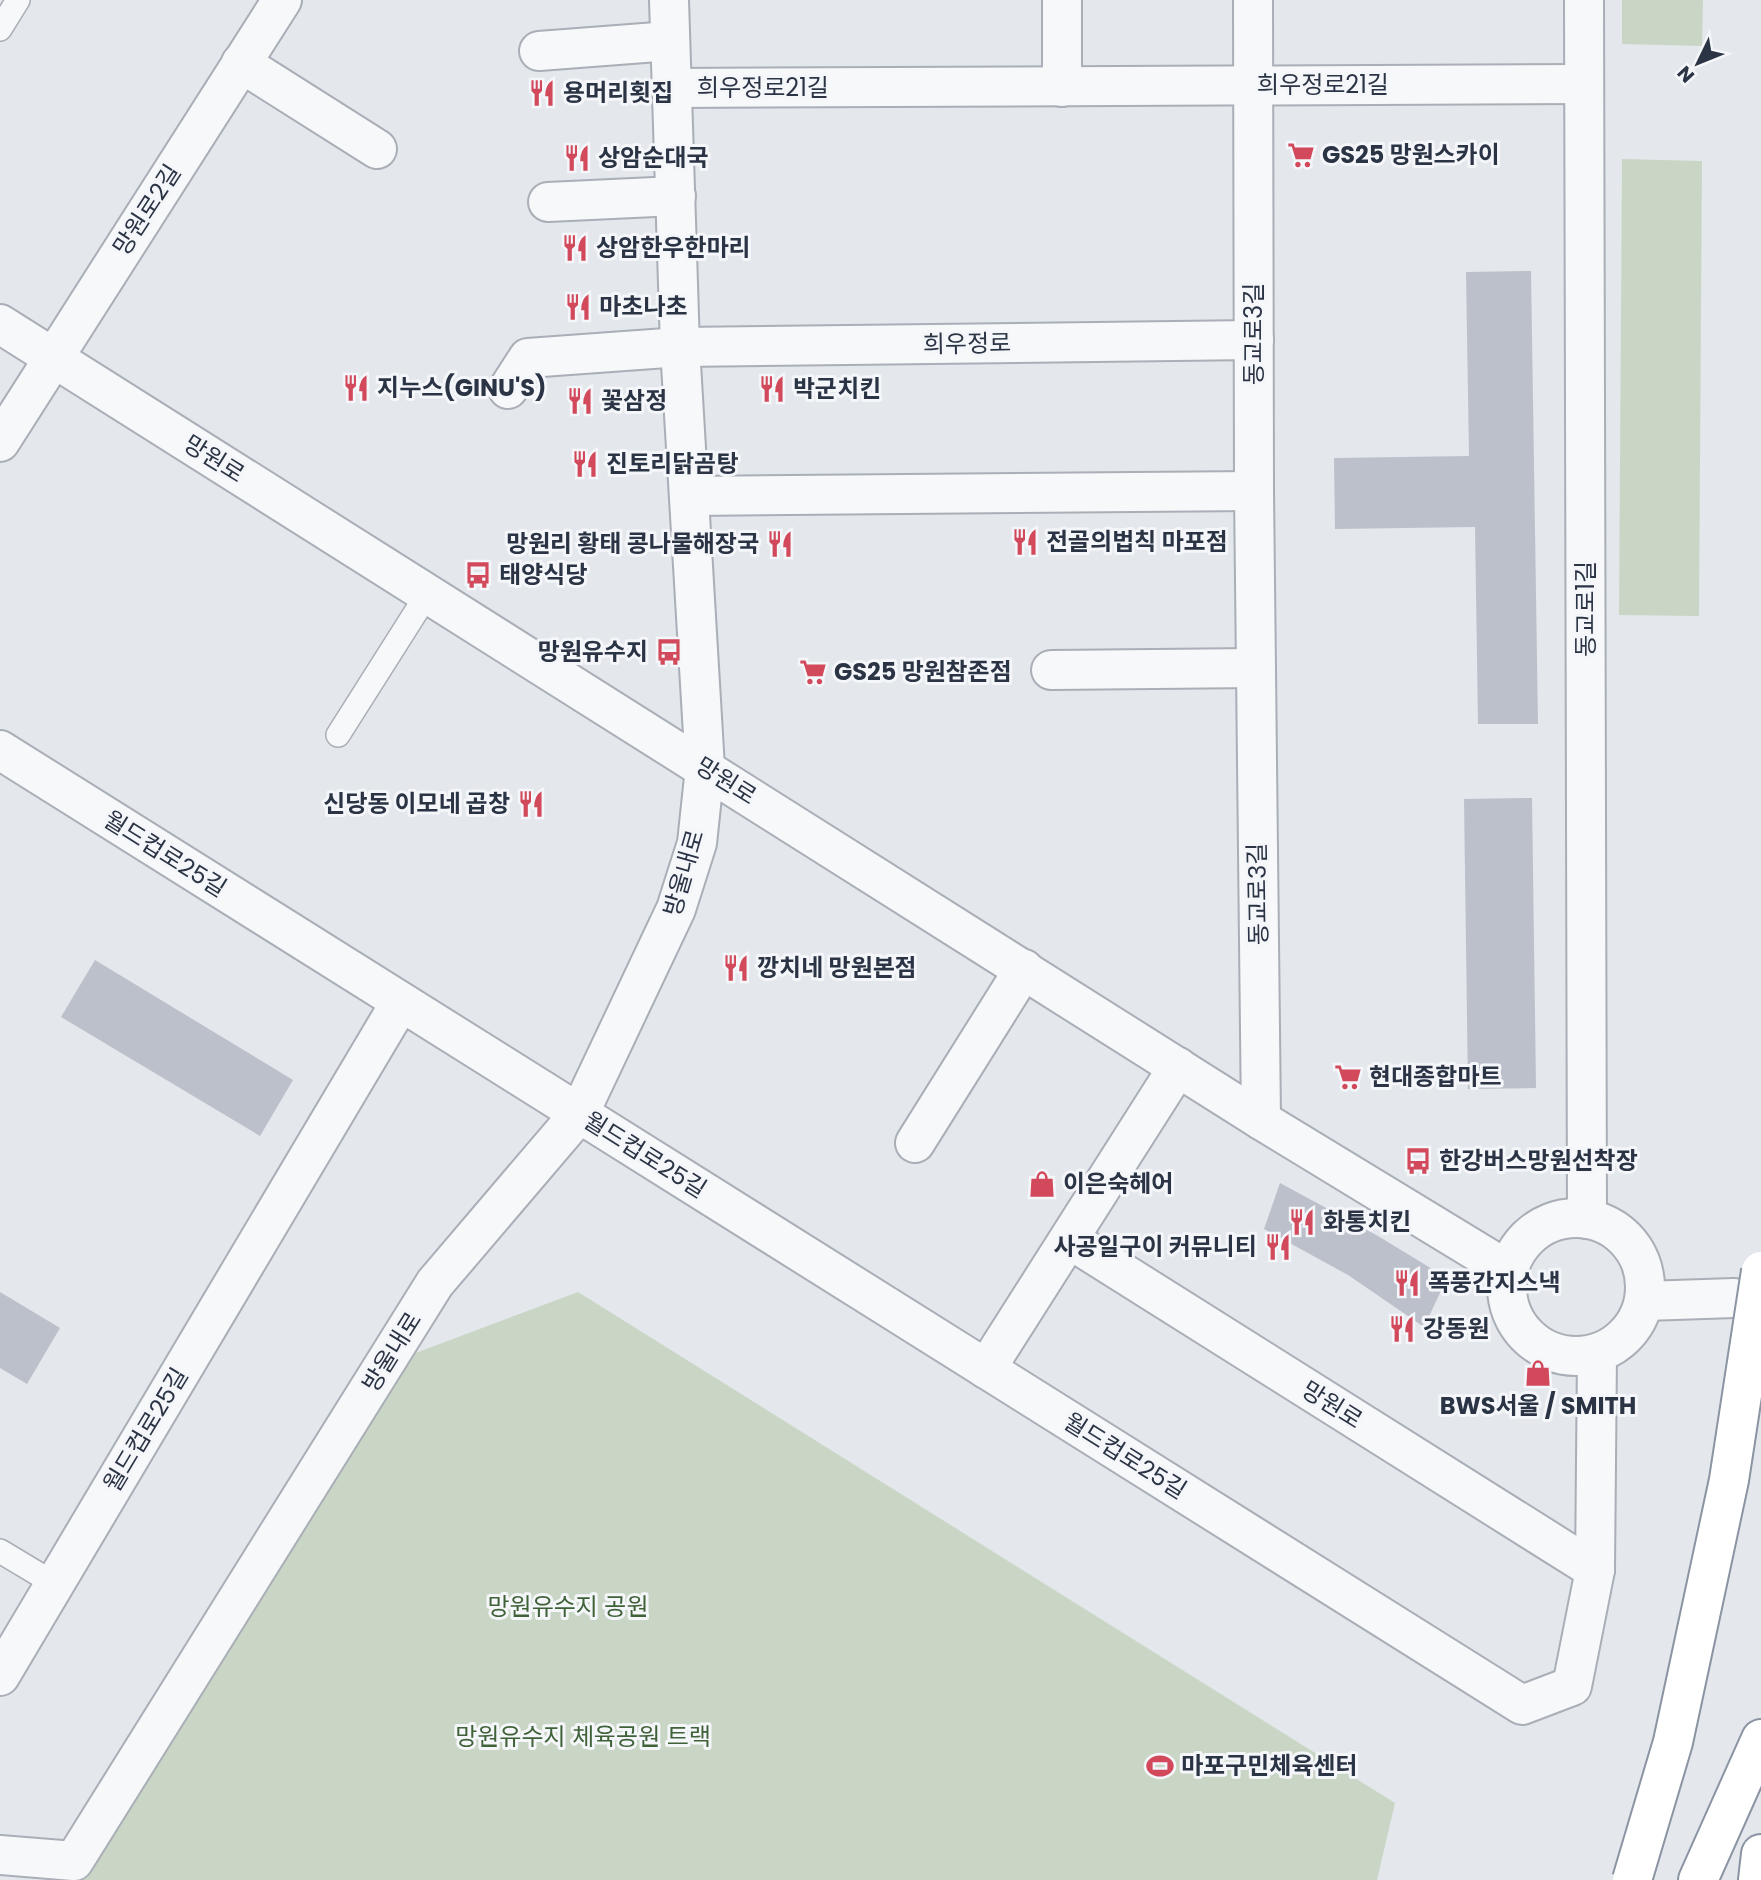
<svg xmlns="http://www.w3.org/2000/svg" width="1761" height="1880" font-family="Poppins,'Noto Sans KR',sans-serif">
<style>
.green{fill:#c9d6c5}
.building{fill:#bbc0ca}
.lines{fill:none;stroke-linecap:round;stroke-linejoin:round}
.service-casing{stroke:#a9aeb7;stroke-width:26}
.minor-casing{stroke:#a9aeb7;stroke-width:42}
.tertiary-casing{stroke:#a9aeb7;stroke-width:42}
.trunk-casing{stroke:#8b94a3;stroke-width:42}
.service{stroke:#f7f8fa;stroke-width:23}
.minor{stroke:#f7f8fa;stroke-width:38}
.tertiary{stroke:#f7f8fa;stroke-width:38}
.trunk{stroke:#fff;stroke-width:38}
.trunk-bridge-casing{stroke:#8b94a3;stroke-width:42;stroke-linecap:butt}
.trunk-bridge{stroke:#fff;stroke-width:38}
.labels{text-anchor:middle;stroke-width:6;stroke-linejoin:round;paint-order:stroke}
.street-label{font-size:24px;fill:#2b3445;stroke:#f4f6f9}
.poi-label{font-size:24px;font-weight:bold;fill:#2b3445;stroke:#f4f6f9;text-anchor:start}
.park-label{font-size:24px;fill:#3f6138;stroke:#f4f6f9}
</style>
<rect width="100%" height="100%" fill="#e4e7ec"/>
<g class="green">
<polygon points="1622,0 1703,0 1702,46 1622,44"/>
<polygon points="1622,159 1702,161 1699,616 1619,615"/>
<polygon points="578,1292 1395,1803 1377,1880 60,1880 405,1357"/>
</g>
<g class="building">
<polygon points="1531,271 1538,724 1478,724 1475,527 1335,529 1334,458 1469,456 1466,272"/>
<polygon points="1532,798 1536,1088 1468,1089 1464,799"/>
<polygon points="95,960 293,1080 260,1136 61,1017"/>
<polygon points="1280,1183 1378,1236 1447,1278 1424,1327 1348,1275 1264,1229"/>
<polygon points="0,1292 60,1328 27,1384 0,1368"/>
</g>
<g class="lines">
<defs>
<g id="service">
<polyline points="0,29 18,0"/>
<polyline points="338,735 428,593"/>
<polyline points="0,1551 55,1584"/>
</g>
<g id="minor">
<polyline points="1062,0 1062,87"/>
<polyline points="1253,0 1254,491 1261,1120"/>
<polyline points="1584,0 1587,1219"/>
<polyline points="539,51 670,41"/>
<polyline points="241,63 377,149"/>
<polyline points="673,88 1584,84"/>
<polyline points="548,202 676,196"/>
<polyline points="508,389 528,358 680,347 1254,340"/>
<polyline points="0,442 282,0"/>
<polyline points="690,496 1254,491"/>
<polyline points="1051,670 1256,668"/>
<polyline points="0,750 1522,1705 1572,1686 1595,1570 1597,1354"/>
<polyline points="915,1143 1024,969"/>
<circle cx="1576" cy="1287" r="69"/>
<polyline points="1069,1239 1595,1570"/>
<polyline points="1645,1301 1734,1298"/>
<polyline points="986,1369 1178,1067"/>
<polyline points="0,1676 400,1003"/>
</g>
<g id="tertiary">
<polyline points="0,324 1261,1120 1509,1271"/>
<polyline points="0,1855 74,1861 435,1283 579,1114 676,909 697,843 705,768 680,347 669,0"/>
</g>
<g id="trunk">
<polyline points="1698,1880 1761,1739"/>
<polyline points="1758,1880 1761,1854"/>
</g>
</defs>
<use href="#service" class="service-casing"/>
<use href="#minor" class="minor-casing"/>
<use href="#tertiary" class="tertiary-casing"/>
<use href="#trunk" class="trunk-casing"/>
<use href="#service" class="service"/>
<use href="#minor" class="minor"/>
<use href="#tertiary" class="tertiary"/>
<use href="#trunk" class="trunk"/>
<defs>
<polyline id="trunk-bridge" points="1632,1880 1673,1742 1729,1480 1761,1271"/>
</defs>
<use href="#trunk-bridge" class="trunk-bridge-casing"/>
<use href="#trunk-bridge" class="trunk-bridge"/>
</g>
<defs>
<symbol id="restaurant-bare" viewBox="-9 -9 18 18"><path d="M-5-6h1v4h1v-4h1v4h1v-4h1v5L-1.5 .5V6h-2V.5L-5-1ZM5-6V6H3V1.5H1.5Q1.5-4 5-6Z" fill="#d1495b" stroke="#f4f6f9" stroke-width="2.5" paint-order="stroke"/></symbol>
<symbol id="supermarket-bare" viewBox="-9 -9 18 18"><path d="M-6-5.5h2.5l.6 2H6L4.5 2H-2.5L-4.4-4H-6ZM-1.5 3.2a1.3 1.3 0 1 0 .1 0ZM3 3.2a1.3 1.3 0 1 0 .1 0Z" fill="#d1495b" stroke="#f4f6f9" stroke-width="2.5" paint-order="stroke"/></symbol>
<symbol id="bus-bare" viewBox="-9 -9 18 18"><path d="M-5-6H5V4H4V6H2V4H-2V6H-4V4H-5ZM-3.5-4V0h7V-4ZM-3.5 1.2v1.5H-2V1.2ZM2 1.2v1.5H3.5V1.2Z" fill="#d1495b" stroke="#f4f6f9" stroke-width="2.5" paint-order="stroke"/></symbol>
<symbol id="shop-bare" viewBox="-9 -9 18 18"><path d="M-5-2.5h2.3a2.7 3.5 0 0 1 5.4 0H5L5.5 6h-11ZM-1.5-2.5h3a1.5 2.3 0 0 0-3 0Z" fill="#d1495b" stroke="#f4f6f9" stroke-width="2.5" paint-order="stroke"/></symbol>
<symbol id="stadium-bare" viewBox="-9 -9 18 18"><path d="M0-5a6.5 5 0 1 0 0 10a6.5 5 0 1 0 0-10ZM-3.5-1.8h7v3.6h-7Z" fill="#d1495b" stroke="#f4f6f9" stroke-width="2.5" paint-order="stroke"/></symbol>
</defs>
<g fill-rule="evenodd">
<use href="#restaurant-bare" x="523" y="74" width="38" height="38"/>
<use href="#supermarket-bare" x="1282" y="136" width="38" height="38"/>
<use href="#restaurant-bare" x="558" y="139" width="38" height="38"/>
<use href="#restaurant-bare" x="556" y="229" width="38" height="38"/>
<use href="#restaurant-bare" x="559" y="288" width="38" height="38"/>
<use href="#restaurant-bare" x="337" y="369" width="38" height="38"/>
<use href="#restaurant-bare" x="753" y="370" width="38" height="38"/>
<use href="#restaurant-bare" x="561" y="382" width="38" height="38"/>
<use href="#restaurant-bare" x="566" y="445" width="38" height="38"/>
<use href="#restaurant-bare" x="1006" y="523" width="38" height="38"/>
<use href="#restaurant-bare" x="761" y="525" width="38" height="38"/>
<use href="#bus-bare" x="459" y="556" width="38" height="38"/>
<use href="#bus-bare" x="650" y="633" width="38" height="38"/>
<use href="#supermarket-bare" x="794" y="653" width="38" height="38"/>
<use href="#restaurant-bare" x="512" y="785" width="38" height="38"/>
<use href="#restaurant-bare" x="717" y="949" width="38" height="38"/>
<use href="#supermarket-bare" x="1329" y="1058" width="38" height="38"/>
<use href="#bus-bare" x="1399" y="1142" width="38" height="38"/>
<use href="#shop-bare" x="1023" y="1165" width="38" height="38"/>
<use href="#restaurant-bare" x="1283" y="1203" width="38" height="38"/>
<use href="#restaurant-bare" x="1259" y="1228" width="38" height="38"/>
<use href="#restaurant-bare" x="1388" y="1264" width="38" height="38"/>
<use href="#restaurant-bare" x="1383" y="1310" width="38" height="38"/>
<use href="#shop-bare" x="1519" y="1354" width="38" height="38"/>
<use href="#stadium-bare" x="1141" y="1747" width="38" height="38"/>
</g>
<g class="labels">
<g class="street-label">
<text x="1323" y="93">희우정로21길</text>
<text x="763" y="96">희우정로21길</text>
<text transform="translate(147 210) rotate(-57)" y="8">망원로2길</text>
<text transform="translate(1254 334) rotate(-90)" y="8">동교로3길</text>
<text transform="translate(967 344) rotate(-1)" y="8">희우정로</text>
<text transform="translate(214 459) rotate(32)" y="8">망원로</text>
<text transform="translate(1586 609) rotate(-90)" y="8">동교로1길</text>
<text transform="translate(726 781) rotate(32)" y="8">망원로</text>
<text transform="translate(165 854) rotate(32)" y="8">월드컵로25길</text>
<text transform="translate(684 873) rotate(-74)" y="8">방울내로</text>
<text transform="translate(1258 894) rotate(-91)" y="8">동교로3길</text>
<text transform="translate(645 1155) rotate(32)" y="8">월드컵로25길</text>
<text transform="translate(392 1352) rotate(-58)" y="8">방울내로</text>
<text transform="translate(1332 1405) rotate(32)" y="8">망원로</text>
<text transform="translate(146 1430) rotate(-59)" y="8">월드컵로25길</text>
<text transform="translate(1125 1456) rotate(32)" y="8">월드컵로25길</text>
</g>
<g class="poi-label">
<text x="563" y="101">용머리횟집</text>
<text x="1322" y="163">GS25 망원스카이</text>
<text x="598" y="166">상암순대국</text>
<text x="596" y="256">상암한우한마리</text>
<text x="599" y="315">마초나초</text>
<text x="377" y="396">지누스(GINU'S)</text>
<text x="793" y="397">박군치킨</text>
<text x="601" y="409">꽃삼정</text>
<text x="606" y="472">진토리닭곰탕</text>
<text x="1046" y="550">전골의법칙 마포점</text>
<text x="759" y="552" text-anchor="end">망원리 황태 콩나물해장국</text>
<text x="499" y="583">태양식당</text>
<text x="648" y="660" text-anchor="end">망원유수지</text>
<text x="834" y="680">GS25 망원참존점</text>
<text x="510" y="812" text-anchor="end">신당동 이모네 곱창</text>
<text x="757" y="976">깡치네 망원본점</text>
<text x="1369" y="1085">현대종합마트</text>
<text x="1439" y="1169">한강버스망원선착장</text>
<text x="1063" y="1192">이은숙헤어</text>
<text x="1323" y="1230">화통치킨</text>
<text x="1257" y="1255" text-anchor="end">사공일구이 커뮤니티</text>
<text x="1428" y="1291">폭풍간지스낵</text>
<text x="1423" y="1337">강동원</text>
<text x="1538" y="1414" text-anchor="middle">BWS서울 / SMITH</text>
<text x="1181" y="1774">마포구민체육센터</text>
</g>
<g class="park-label">
<text x="568" y="1615">망원유수지 공원</text>
<text x="583" y="1745">망원유수지 체육공원 트랙</text>
</g>
</g>
<g transform="translate(1698 63) rotate(227)" stroke="#f4f6f9" stroke-width="5" paint-order="stroke">
<path d="M0-5L12 26L0 18L-12 26Z" fill="#2b3445"/>
<text y="-10" font-size="19" font-weight="bold" text-anchor="middle" fill="#2b3445">N</text>
</g>
</svg>
